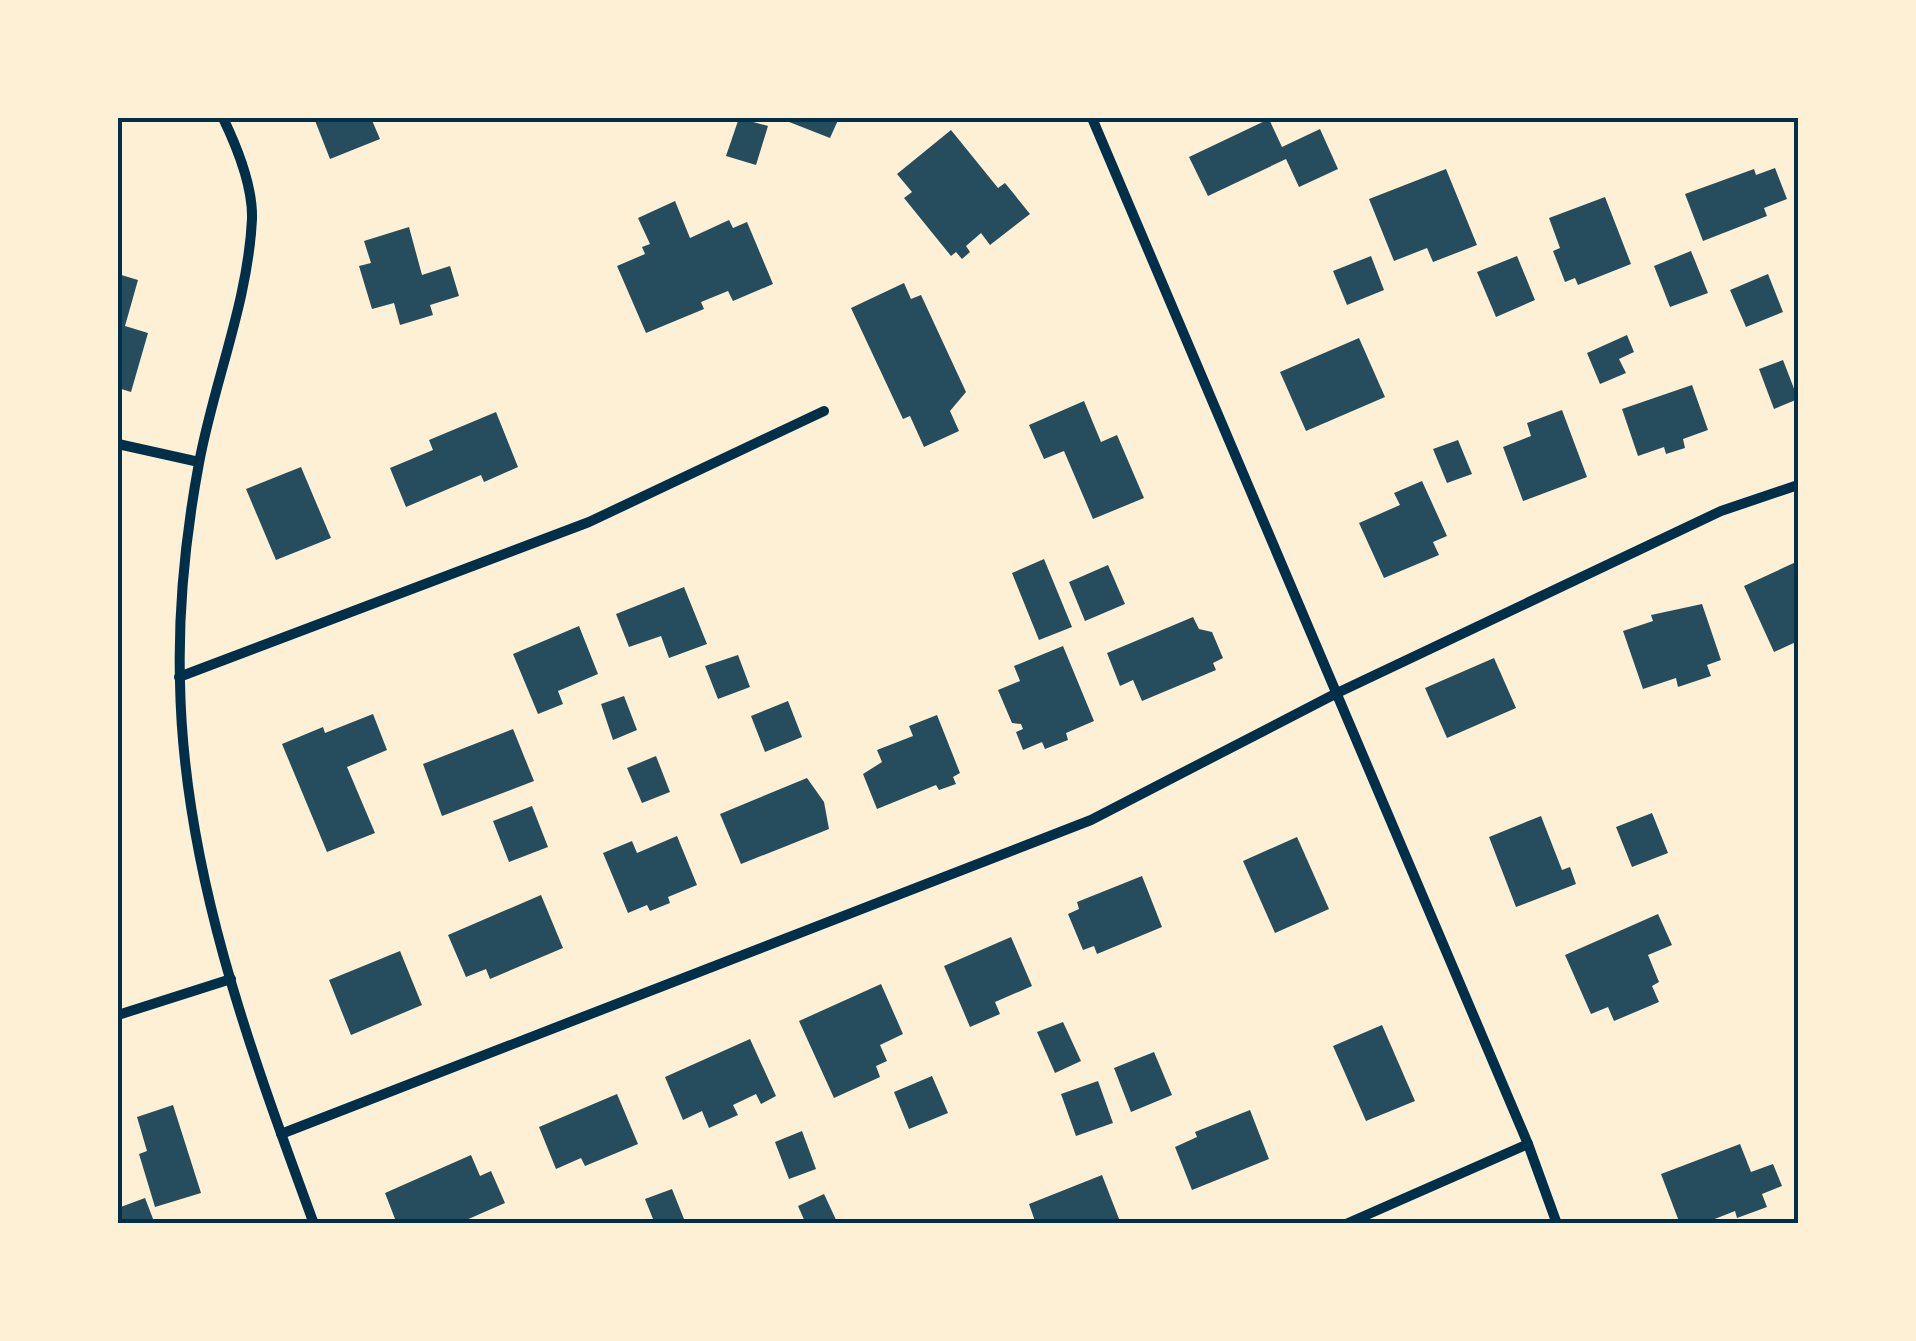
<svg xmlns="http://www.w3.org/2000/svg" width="1916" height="1341" font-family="'Open Sans',sans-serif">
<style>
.building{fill:#264d5e}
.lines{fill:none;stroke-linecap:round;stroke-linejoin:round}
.minor{stroke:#003049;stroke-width:10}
.neatline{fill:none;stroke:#003049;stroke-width:4}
</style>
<rect width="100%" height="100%" fill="#fdf0d5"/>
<g class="building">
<polygon points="314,118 371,118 380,139 330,159"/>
<polygon points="739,118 768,126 756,165 726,156"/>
<polygon points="779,118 839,118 830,138"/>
<polygon points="1269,119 1282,147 1320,129 1338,169 1299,187 1286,159 1208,196 1189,157"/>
<polygon points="951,130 998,188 1005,183 1030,214 990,245 981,233 966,246 970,252 962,259 956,252 951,256 904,198 912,192 897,174"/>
<polygon points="1775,168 1787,199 1764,208 1767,216 1703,241 1685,194 1754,169 1756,175"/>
<polygon points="1446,169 1477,245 1433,262 1427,248 1394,261 1369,199"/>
<polygon points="1605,197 1631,264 1578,285 1575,278 1565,282 1553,251 1560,248 1549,218"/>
<polygon points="675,201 690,238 729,220 733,228 747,222 773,284 733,301 728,291 701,302 704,309 646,333 617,266 645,254 642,247 650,244 638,218"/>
<polygon points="409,227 422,275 450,266 459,296 430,305 433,315 400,325 394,303 372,309 359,266 371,263 364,241"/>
<polygon points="1691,251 1708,293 1670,307 1654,266"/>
<polygon points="1371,256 1384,290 1347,305 1333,271"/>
<polygon points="1517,256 1535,300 1496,317 1477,272"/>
<polygon points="118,274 138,280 125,326 148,333 131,392 118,388"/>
<polygon points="1768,274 1783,312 1746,327 1730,290"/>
<polygon points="904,283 911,299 921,295 966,392 950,411 959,431 924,447 910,416 903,419 851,308"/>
<polygon points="1627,335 1634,352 1619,359 1626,373 1600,384 1587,353"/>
<polygon points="1359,338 1385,397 1306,431 1280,372"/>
<polygon points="1783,360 1798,399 1774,409 1759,369"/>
<polygon points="1692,385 1708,430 1683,439 1685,448 1666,454 1664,447 1638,456 1622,409"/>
<polygon points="1084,401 1101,442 1117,435 1144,498 1093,519 1064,451 1044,459 1029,425"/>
<polygon points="1562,410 1587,477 1523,501 1503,447 1531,436 1527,423"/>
<polygon points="496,412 518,467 484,482 481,475 406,507 390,468 433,450 429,440"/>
<polygon points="1458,440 1472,474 1447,483 1433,449"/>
<polygon points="301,467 331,538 276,560 246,489"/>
<polygon points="1422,481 1447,536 1433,542 1439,555 1384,578 1359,523 1400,505 1394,493"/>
<polygon points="1044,559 1072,627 1039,640 1012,573"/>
<polygon points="1796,562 1798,641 1774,652 1744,586"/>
<polygon points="1108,565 1125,604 1085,621 1069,582"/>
<polygon points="684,587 707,644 669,658 661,636 629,647 616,614"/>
<polygon points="1702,604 1721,660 1707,665 1711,676 1678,687 1676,678 1643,689 1623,631 1653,621 1651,615"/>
<polygon points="1193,617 1199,629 1212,632 1223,658 1213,663 1216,670 1142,701 1133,680 1120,686 1107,653"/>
<polygon points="579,626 598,674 558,691 563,704 538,714 513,654"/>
<polygon points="1063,646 1094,721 1066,733 1068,740 1045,749 1042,742 1023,750 1016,732 1023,729 1021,724 1012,723 998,690 1020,681 1014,666"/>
<polygon points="738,655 750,687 718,699 705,666"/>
<polygon points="1494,658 1516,708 1447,738 1425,688"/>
<polygon points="624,696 637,730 613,740 601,704"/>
<polygon points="788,701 802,737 765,752 751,716"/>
<polygon points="373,714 387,750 347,767 375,833 327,852 282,744 323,727 325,733"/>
<polygon points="937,715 960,773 953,777 956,784 939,790 936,785 877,809 863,774 882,762 877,750 913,736 909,726"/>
<polygon points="513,729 534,781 442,816 423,764"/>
<polygon points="656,756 670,792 642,803 627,768"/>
<polygon points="807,778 824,802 829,829 741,864 720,814"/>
<polygon points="532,806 548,847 509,862 493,821"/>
<polygon points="1652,813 1668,853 1632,867 1616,827"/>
<polygon points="1541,816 1562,870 1570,867 1576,884 1516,907 1489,837"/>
<polygon points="677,836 697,885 668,897 670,903 650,911 647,905 628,913 603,853 632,841 637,853"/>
<polygon points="1297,837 1329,909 1275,933 1243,861"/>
<polygon points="1142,876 1162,927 1097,954 1094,946 1083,950 1068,914 1079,909 1077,902"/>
<polygon points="541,895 563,948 490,979 486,969 466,977 448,935"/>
<polygon points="1658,914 1672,945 1648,955 1659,982 1652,986 1659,1002 1614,1021 1608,1007 1591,1014 1565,955"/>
<polygon points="1011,937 1032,986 995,1002 1000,1014 970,1027 944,966"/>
<polygon points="400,951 422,1005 351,1035 329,980"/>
<polygon points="881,984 903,1034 880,1045 887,1061 876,1066 880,1077 834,1098 799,1021"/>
<polygon points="1063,1022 1081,1061 1055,1073 1037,1032"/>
<polygon points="1382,1025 1415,1101 1366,1121 1333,1046"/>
<polygon points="750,1039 776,1096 761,1104 756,1094 733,1105 738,1115 709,1128 702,1111 683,1120 665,1077"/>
<polygon points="1154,1052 1172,1095 1131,1112 1114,1068"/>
<polygon points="932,1076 948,1113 909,1129 894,1092"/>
<polygon points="1098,1081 1113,1123 1076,1136 1061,1094"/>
<polygon points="617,1094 638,1144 585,1166 581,1158 556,1169 539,1127"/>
<polygon points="173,1105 201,1193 155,1207 139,1154 147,1151 137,1117"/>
<polygon points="1250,1110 1269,1159 1192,1190 1175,1147 1197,1137 1195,1132"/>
<polygon points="802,1131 816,1169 789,1179 775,1142"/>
<polygon points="1740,1144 1751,1172 1773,1164 1782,1186 1762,1194 1767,1207 1737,1218 1735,1211 1702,1224 1680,1224 1661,1174"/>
<polygon points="471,1155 480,1176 491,1171 505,1203 457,1224 397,1224 385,1193"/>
<polygon points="1102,1175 1121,1224 1036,1224 1029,1204"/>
<polygon points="672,1189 686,1224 655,1224 645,1199"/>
<polygon points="824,1194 838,1224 806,1224 798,1206"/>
<polygon points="145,1198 155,1224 118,1224 118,1208"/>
</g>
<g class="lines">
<g class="minor">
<path d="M223 118C237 147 253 185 252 219 248 302 214 382 199 463 186 533 178 610 180 682 183 869 250 1050 314 1224"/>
<polyline points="1092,118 1528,1144 1557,1224"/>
<polyline points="118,444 199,462"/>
<polyline points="179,677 589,522 824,411"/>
<polyline points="118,1015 231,979"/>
<polyline points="281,1134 1091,820 1335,694 1721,511 1798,485"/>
<polyline points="1346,1224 1528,1144"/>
</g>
</g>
<rect width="1916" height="1341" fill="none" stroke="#fdf0d5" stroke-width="240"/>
<rect x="120" y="120" width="1676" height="1101" class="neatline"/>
</svg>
